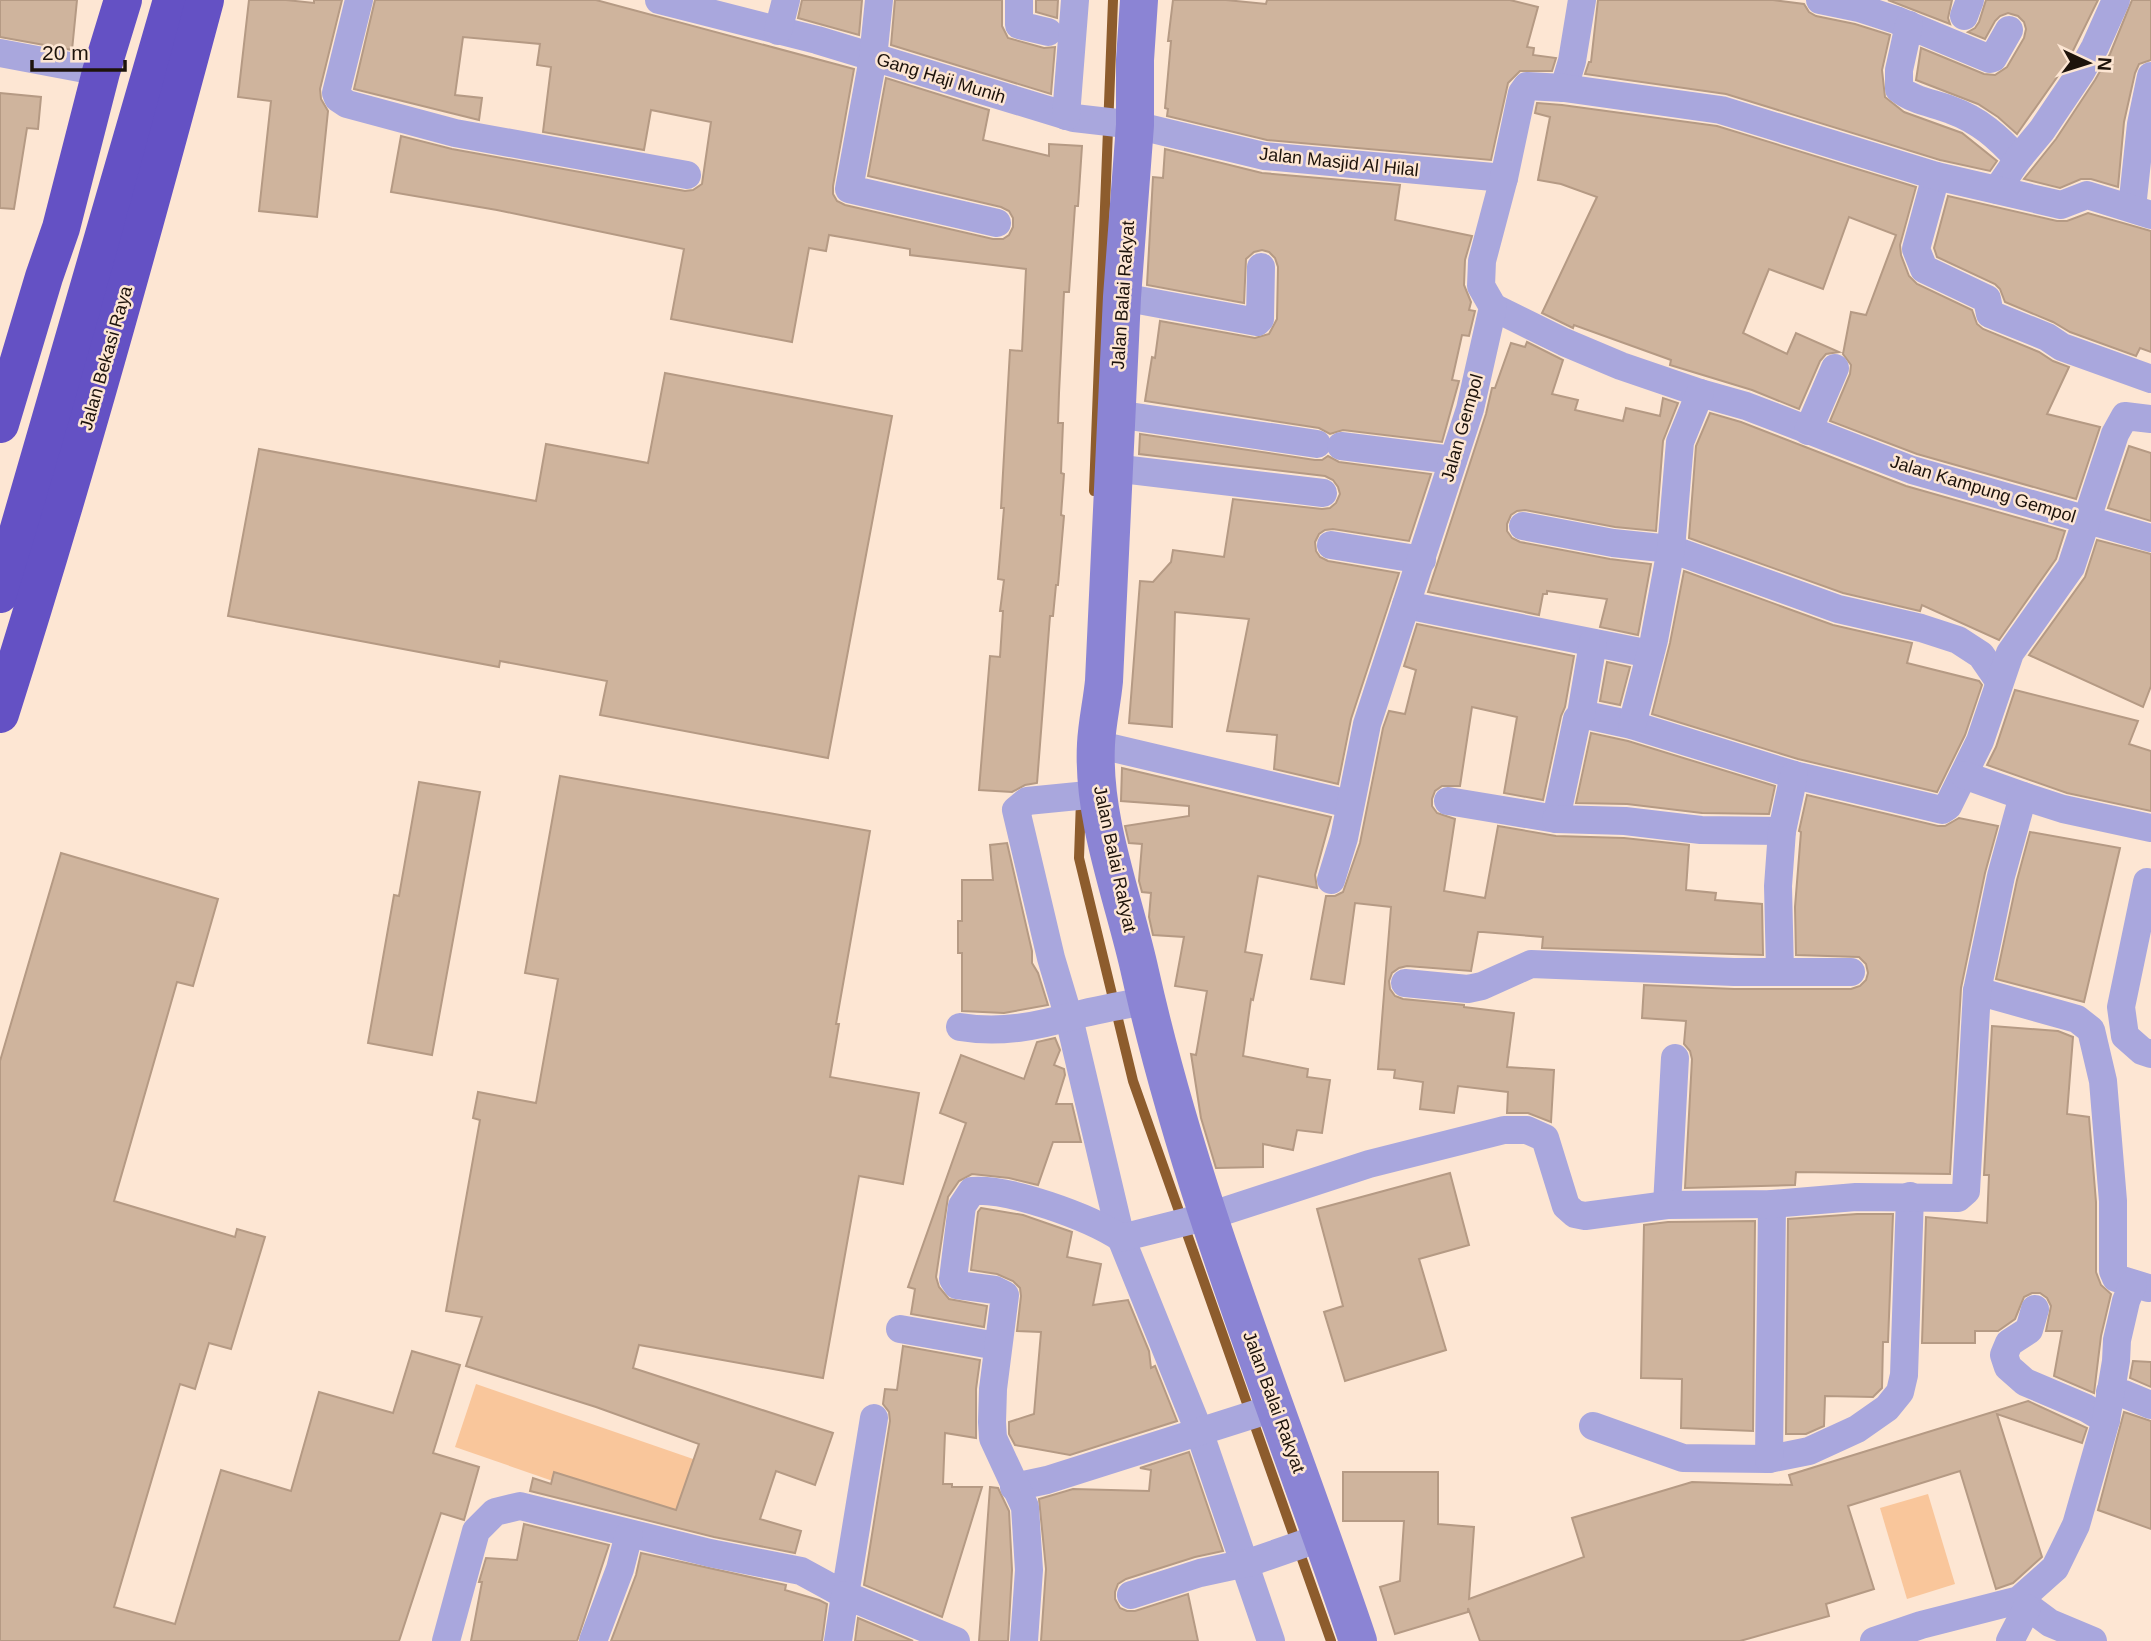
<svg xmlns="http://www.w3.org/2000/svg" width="2151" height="1641" font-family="Helvetica,sans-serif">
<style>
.green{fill:#f9c69b}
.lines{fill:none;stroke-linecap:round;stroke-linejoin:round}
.stream{stroke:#8d5c2d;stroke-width:10}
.building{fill:#cfb49d;stroke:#b59a84;stroke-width:2}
.street{stroke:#a9a7dd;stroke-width:28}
.secondary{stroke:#8b84d4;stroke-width:38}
.highway{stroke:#6451c4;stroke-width:38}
.labels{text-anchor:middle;stroke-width:5;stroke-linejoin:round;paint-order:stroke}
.street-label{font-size:18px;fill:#1d130b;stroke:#fde6d3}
</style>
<rect width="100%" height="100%" fill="#fde6d3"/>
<g class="green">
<polygon points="476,1384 696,1460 674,1523 455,1447"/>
<polygon points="1928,1494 1955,1584 1907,1599 1880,1508"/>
</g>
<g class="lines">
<g class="stream">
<polyline points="1094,491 1113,0"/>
<polyline points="1081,800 1079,858 1133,1081 1331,1641"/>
</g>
</g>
<g class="building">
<polygon points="0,0 77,0 72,50 0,37"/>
<polygon points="249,0 286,0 314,3 314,0 342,0 320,89 321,99 328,111 317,217 259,211 271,101 238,97"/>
<polygon points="375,0 596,0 854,69 833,186 833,194 837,201 845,205 993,239 1003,239 1009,235 1013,227 1013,218 1009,211 1001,207 868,176 886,78 989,110 983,140 1049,156 1049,144 1082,146 1078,206 1075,206 1069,292 1064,292 1059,393 1058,423 1063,423 1061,473 1064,474 1061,515 1064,516 1058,585 1056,585 1053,616 1050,616 1037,783 1025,785 1012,792 979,790 990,656 1000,657 1003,611 1000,611 1004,580 998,579 1004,508 1001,508 1010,350 1022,351 1026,269 910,255 910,249 829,235 826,251 809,248 792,342 671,319 684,249 497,210 391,192 401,136 452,149 685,191 693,190 702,184 711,122 651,110 644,150 543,132 551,67 537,65 540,44 463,37 455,95 482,98 479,120 354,89"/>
<polygon points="802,0 862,0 859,35 798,18"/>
<polygon points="895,0 1002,0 1002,26 1008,38 1044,48 1055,47 1051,94 891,45"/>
<polygon points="1036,0 1058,0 1057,18 1036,12"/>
<polygon points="1173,0 1226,0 1266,4 1267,0 1510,0 1538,7 1527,47 1534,48 1533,55 1556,58 1552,71 1520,71 1508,83 1491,160 1267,140 1167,116 1168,109 1165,108 1171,41 1168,41"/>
<polygon points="1598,0 1773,0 1804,4 1809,12 1816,16 1855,24 1890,35 1882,70 1885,97 1904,112 1962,133 1997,161 1990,171 1940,160 1726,94 1585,74 1589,62 1591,62"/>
<polygon points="1888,0 1952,0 1948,18 1950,24"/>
<polygon points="1986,0 2098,0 2067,63 2017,134 1998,117 1978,104 1916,80 1921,48 1984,74 1995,75 2007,67 2024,38 2026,29 2024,22 2018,16 2008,13 2000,16 1995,21 1985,39 1968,32 1975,28 1979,22"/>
<polygon points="2132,0 2151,0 2151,60 2139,64 2135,73 2124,122 2118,187 2091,179 2081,179 2060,188 2024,179 2056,139 2095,80 2110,54"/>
<polygon points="0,93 41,97 38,129 27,128 14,209 0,208"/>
<polygon points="1537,103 1562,105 1717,126 1916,187 1900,245 1901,255 1909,276 1917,284 1972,310 1977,324 1983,329 2039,352 2053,361 2069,367 2047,414 2100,427 2076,499 1917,454 1830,421 1850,374 1851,365 1843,354 1851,312 1866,315 1896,235 1849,217 1823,289 1769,269 1743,333 1787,354 1796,333 1839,352 1826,354 1820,361 1799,409 1752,390 1670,365 1671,360 1574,325 1573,328 1542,313 1597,197 1561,184 1538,180 1550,117 1535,113"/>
<polygon points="1165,149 1262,173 1400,185 1395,220 1472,236 1465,260 1464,285 1471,302 1469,310 1475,311 1469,336 1462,335 1452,380 1459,381 1442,442 1343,430 1330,434 1319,428 1145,401 1152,357 1155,358 1160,321 1255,338 1269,334 1277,319 1278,267 1275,258 1269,252 1262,250 1254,252 1246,259 1244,303 1147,285 1153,177 1163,178"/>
<polygon points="1948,196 2057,221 2067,221 2088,213 2151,231 2151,352 2140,348 2136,356 2070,332 2053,322 2005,302 2000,289 1995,284 1937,257 1934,248"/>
<polygon points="1527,342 1563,360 1552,394 1578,400 1575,410 1623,421 1626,408 1660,416 1663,398 1678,403 1663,441 1656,531 1615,527 1525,510 1517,511 1511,515 1507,524 1507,531 1512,538 1520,542 1610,559 1651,564 1638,635 1600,627 1607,599 1547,591 1547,594 1543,594 1539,615 1428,592 1486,414 1492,388 1495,388 1511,343 1525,347"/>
<polygon points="665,373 892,416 828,758 600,715 607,681 500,661 499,667 228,616 259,449 536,501 546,444 648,463"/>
<polygon points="1710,413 1741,422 1906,486 2065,531 2056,559 1999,640 1922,605 1920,611 1843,593 1689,538 1696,446"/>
<polygon points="1140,434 1315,460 1322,460 1328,456 1339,462 1431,474 1409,541 1333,529 1325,530 1319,534 1315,542 1316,551 1320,557 1328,561 1399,573 1351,719 1338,784 1274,769 1277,735 1227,731 1249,619 1175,612 1172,727 1129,723 1140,581 1153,582 1171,562 1173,550 1224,557 1233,499 1322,509 1330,508 1336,503 1340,494 1338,487 1333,480 1325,476 1139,454"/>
<polygon points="2129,446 2151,453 2151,521 2108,508"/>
<polygon points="2097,540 2151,554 2151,686 2143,707 2029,655 2085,577"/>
<polygon points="1684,571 1833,625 1912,643 1907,663 1979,681 1982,685 1965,735 1937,792 1798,759 1652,714 1670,643"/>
<polygon points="1417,624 1574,656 1565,707 1561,716 1543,800 1504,793 1517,717 1472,707 1460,786 1442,786 1435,791 1432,799 1432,806 1437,813 1455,819 1444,891 1485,898 1498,826 1556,836 1624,838 1689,845 1686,890 1716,893 1715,900 1762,904 1763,955 1542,948 1543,937 1483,932 1478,932 1471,971 1407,966 1399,968 1392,973 1389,981 1390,989 1395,996 1403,999 1464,1005 1464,1007 1514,1013 1507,1067 1554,1070 1551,1122 1528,1113 1507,1113 1508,1092 1458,1086 1454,1113 1420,1109 1423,1082 1394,1078 1395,1070 1378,1069 1391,907 1355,903 1344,984 1311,979 1326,896 1335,896 1343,892 1360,843 1383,728 1389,711 1405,714 1416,670 1404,666"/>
<polygon points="1607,662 1630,667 1620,705 1600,701"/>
<polygon points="2015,690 2138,721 2129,744 2151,751 2151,811 2067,793 1987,765 1996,747"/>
<polygon points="1591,733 1628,741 1775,786 1769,814 1702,813 1627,804 1576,803"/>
<polygon points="1122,768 1331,817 1315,875 1317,888 1258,876 1245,952 1262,955 1253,1000 1251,999 1243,1056 1308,1069 1307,1077 1330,1080 1322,1133 1297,1130 1293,1150 1263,1144 1263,1167 1216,1168 1201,1118 1191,1054 1196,1055 1207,991 1175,986 1184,937 1153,935 1149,917 1151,893 1142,892 1139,881 1142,844 1129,843 1125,826 1189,816 1189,806 1121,801"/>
<polygon points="560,776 870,831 836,1024 839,1024 830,1077 919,1093 903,1184 859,1176 823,1378 639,1345 633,1368 833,1433 815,1485 776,1471 760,1519 801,1531 795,1553 714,1537 530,1491 533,1478 551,1484 554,1472 676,1510 699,1444 596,1407 466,1366 482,1317 446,1311 480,1120 473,1118 478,1092 536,1103 558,979 525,973"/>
<polygon points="419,782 480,792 432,1055 368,1043 394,895 399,896"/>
<polygon points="1807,795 1938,826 1945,826 1959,818 1998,826 1985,873 1961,988 1950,1174 1796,1172 1795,1185 1685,1188 1692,1059 1690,1051 1684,1044 1686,1021 1642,1018 1644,985 1734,989 1851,989 1860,986 1866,980 1868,973 1866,964 1859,957 1796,955 1795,907 1801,832 1799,831"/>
<polygon points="2030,832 2120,848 2084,1002 1996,979 2017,880"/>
<polygon points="1007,843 1032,951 1032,963 1038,973 1048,1005 1004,1013 962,1011 962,953 958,953 958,921 962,921 962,880 993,880 990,845"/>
<polygon points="61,853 218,899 193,986 177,982 114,1201 235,1237 237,1229 265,1237 231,1349 209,1343 195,1389 180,1384 114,1607 175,1624 221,1470 291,1491 319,1392 393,1413 412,1351 460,1365 433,1453 479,1467 464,1520 441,1513 399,1641 0,1641 0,1061"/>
<polygon points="1992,1026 2058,1031 2073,1037 2067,1114 2089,1117 2096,1202 2096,1272 2101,1285 2111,1294 2101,1336 2094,1393 2054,1376 2062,1331 2046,1331 2051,1306 2047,1298 2040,1293 2032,1293 2024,1297 2015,1319 1998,1331 1975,1331 1975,1343 1922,1343 1926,1217 1987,1223 1989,1175 1984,1175"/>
<polygon points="1055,1038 1060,1050 1054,1065 1064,1069 1065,1075 1056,1104 1072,1104 1081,1142 1053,1142 1038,1185 1009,1178 972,1174 959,1181 948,1197 936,1277 939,1287 949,1299 987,1306 984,1327 911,1314 915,1289 908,1287 966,1123 940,1113 961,1055 1024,1079 1037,1042"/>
<polygon points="1450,1173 1469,1245 1419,1259 1446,1350 1345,1381 1324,1312 1343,1306 1317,1209"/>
<polygon points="981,1208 1023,1215 1072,1232 1067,1257 1101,1264 1093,1305 1128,1300 1149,1351 1151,1368 1155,1366 1177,1421 1070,1455 1015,1445 1009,1434 1009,1422 1034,1414 1041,1332 1017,1331 1021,1296 1020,1288 1013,1281 997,1274 971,1270 978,1212"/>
<polygon points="1857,1214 1893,1214 1888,1342 1883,1342 1882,1388 1873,1397 1825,1396 1824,1426 1806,1434 1786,1434 1788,1219"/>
<polygon points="1755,1221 1753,1431 1681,1428 1682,1379 1641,1378 1644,1225 1668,1222"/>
<polygon points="903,1346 980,1360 976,1389 976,1438 945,1433 943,1484 952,1484 952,1487 982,1487 942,1617 864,1585 890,1421 889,1412 883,1404 885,1389 897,1390"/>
<polygon points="2133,1361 2151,1362 2151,1387 2130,1378"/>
<polygon points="2028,1401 2087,1428 2082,1443 1997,1414 2042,1557 2013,1583 1996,1589 1960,1471 1848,1506 1874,1589 1826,1604 1829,1616 1740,1641 1480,1641 1468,1608 1468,1612 1395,1634 1380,1587 1400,1581 1404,1521 1343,1521 1343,1472 1438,1472 1438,1524 1474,1527 1469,1599 1584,1557 1572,1518 1692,1482 1792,1485 1789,1475"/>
<polygon points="2124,1412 2151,1421 2151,1529 2098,1510"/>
<polygon points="1189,1452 1223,1551 1195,1557 1126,1579 1118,1584 1115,1592 1115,1599 1120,1608 1127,1611 1135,1611 1188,1594 1198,1641 1041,1641 1046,1569 1039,1499 1073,1489 1149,1491 1151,1470 1140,1468"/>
<polygon points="990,1487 998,1488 1009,1511 1012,1570 1008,1641 979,1641"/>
<polygon points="524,1524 609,1545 577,1641 471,1641 482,1582 479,1582 486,1558 517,1560"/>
<polygon points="641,1553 786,1585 785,1590 819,1600 827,1604 822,1641 611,1641 636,1575"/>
<polygon points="858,1618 913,1641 855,1641"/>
</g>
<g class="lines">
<g class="street">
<polyline points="359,0 336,93 338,98 347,104 455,133 687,175"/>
<polyline points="659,0 817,40 1074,118 1135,125 1264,156 1504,178"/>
<polyline points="879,0 873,58 849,189 997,223"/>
<polyline points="1019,0 1019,25 1048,32"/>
<polyline points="1820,0 1859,8 1896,20 1990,59 1993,58 2009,30"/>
<polyline points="1964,16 1970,0"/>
<path d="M1909 25 1899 70V89C1914 101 1933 103 1951 110 1979 120 1998 137 2018 159"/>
<polyline points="778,31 786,0"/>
<polyline points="0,53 101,72"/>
<polyline points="1564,88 1572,61 1582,0"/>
<polyline points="1066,116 1075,0"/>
<polyline points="1936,176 1916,249 1924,269 1987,299 1990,314 2047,337 2062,347 2151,379"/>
<polyline points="1997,190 2018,159 2042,130 2081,72 2095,47 2116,0"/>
<polyline points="2132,208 2141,124 2151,76"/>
<polyline points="1122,297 1257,322 1260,319 1261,267"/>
<polyline points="1493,307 1564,342 1621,366 1700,393 1746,406 1912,470 2151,538"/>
<polyline points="1116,414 1317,444"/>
<polyline points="1808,431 1835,368"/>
<polyline points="1341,446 1453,460"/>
<polyline points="1113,468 1323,493"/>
<polyline points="1523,526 1613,543 1671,549 1838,609 1921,628 1958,640 1981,655 1999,681"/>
<polyline points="1331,545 1422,560"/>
<polyline points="1406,605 1650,654"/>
<polyline points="1581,714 1632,725 1794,775 1942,810 1948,806 1980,741 2010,653 2071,567 2115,434 2125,416 2151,419"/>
<polyline points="1632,725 1654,640 1671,549 1680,442 1700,393"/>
<polyline points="1096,744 1350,804"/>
<polyline points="1964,775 2023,796"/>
<polyline points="1098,794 1027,801 1016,810 1051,958 1069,1018 1121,1238 1199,1431 1271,1641"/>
<polyline points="1448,801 1556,819 1577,719 1581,714 1593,643"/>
<polyline points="1556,819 1625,821 1701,830 1782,831"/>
<polyline points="1331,880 1344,838 1367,724 1470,409 1493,307 1481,286 1482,261 1504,178 1522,93 1527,86 1564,88 1721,110 1936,176 2061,205 2087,195 2151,215"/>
<polyline points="2147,882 2121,1007 2125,1036 2142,1051 2151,1054"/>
<polyline points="1780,972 1778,886 1782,831 1794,775"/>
<polyline points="1405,983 1468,989 1482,986 1531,964 1734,972 1851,972"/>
<polyline points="1977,991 2077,1019 2091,1030 2103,1081 2113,1201 2113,1271 2116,1278 2148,1288"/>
<path d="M960 1027C1001 1034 1038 1026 1077 1015 1100 1009 1123 1005 1146 1001"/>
<polyline points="1667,1205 1675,1058"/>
<polyline points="2035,1309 2029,1330 2009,1343 2004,1355 2008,1367 2025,1382 2086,1408 2106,1420"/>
<polyline points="900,1329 997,1346"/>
<polyline points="2110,1392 2124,1394 2151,1405"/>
<polyline points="1593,1426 1683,1458 1769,1459 1809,1451 1857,1429 1887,1408 1900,1392 1904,1375 1910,1196"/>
<polyline points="1769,1459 1772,1204"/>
<polyline points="1014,1487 1047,1480 1274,1408"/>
<polyline points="1131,1595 1200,1573 1251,1562 1323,1537"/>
<polyline points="2019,1600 2050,1623 2093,1641"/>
<polyline points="446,1641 476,1531 495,1512 520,1506 710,1553 801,1571 845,1595 874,1418"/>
<polyline points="593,1641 620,1569 629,1534"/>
<polyline points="838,1641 845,1595 956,1641"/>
<path d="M1024 1641 1029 1570 1025 1507 993 1438 992 1422 993 1389 1005 1295 995 1290 957 1285 953 1279 962 1206 972 1191C1010 1188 1089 1217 1121 1238L1209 1216 1369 1164 1504 1130H1527L1545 1138 1566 1206 1575 1214 1585 1216 1667 1205 1772 1204 1856 1197 1958 1198 1966 1191 1977 991 2001 876 2023 796 2063 809 2151 828"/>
<polyline points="1874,1641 1921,1625 2019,1600 2055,1568 2076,1525 2106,1420 2116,1361 2117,1340 2126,1301 2133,1284"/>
<polyline points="2010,1641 2027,1608"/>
</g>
<path class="secondary" d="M1139 0 1135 60V125L1122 297 1104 681C1102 702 1097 723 1096 744 1092 820 1124 899 1140 972 1191 1201 1283 1419 1358 1641"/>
<g class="highway">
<polyline points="0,424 44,277 61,228 101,72 123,0"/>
<polyline points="0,594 172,0"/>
<path d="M0 714C75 478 141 239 205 0"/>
</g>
</g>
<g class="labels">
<g class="street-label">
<text transform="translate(941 78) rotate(17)" y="6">Gang Haji Munih</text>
<text transform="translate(1339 162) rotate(6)" y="6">Jalan Masjid Al Hilal</text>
<text transform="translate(1123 295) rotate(-86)" y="6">Jalan Balai Rakyat</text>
<text transform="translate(106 358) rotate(-74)" y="6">Jalan Bekasi Raya</text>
<text transform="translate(1462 428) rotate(-74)" y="6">Jalan Gempol</text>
<text transform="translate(1983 489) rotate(17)" y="6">Jalan Kampung Gempol</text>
<text transform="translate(1115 859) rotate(78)" y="6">Jalan Balai Rakyat</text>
<text transform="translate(1274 1402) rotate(70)" y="6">Jalan Balai Rakyat</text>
</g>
</g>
<g transform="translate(2088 63) rotate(94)" stroke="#fde6d3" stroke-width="5" paint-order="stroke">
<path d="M0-5L12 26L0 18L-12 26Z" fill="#1d130b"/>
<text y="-10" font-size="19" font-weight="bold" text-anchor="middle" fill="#1d130b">N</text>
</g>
<path d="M32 60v10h93v-10" fill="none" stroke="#1d130b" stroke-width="3.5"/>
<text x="42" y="60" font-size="21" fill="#1d130b" stroke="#fde6d3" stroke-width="5" paint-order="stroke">20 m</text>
</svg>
